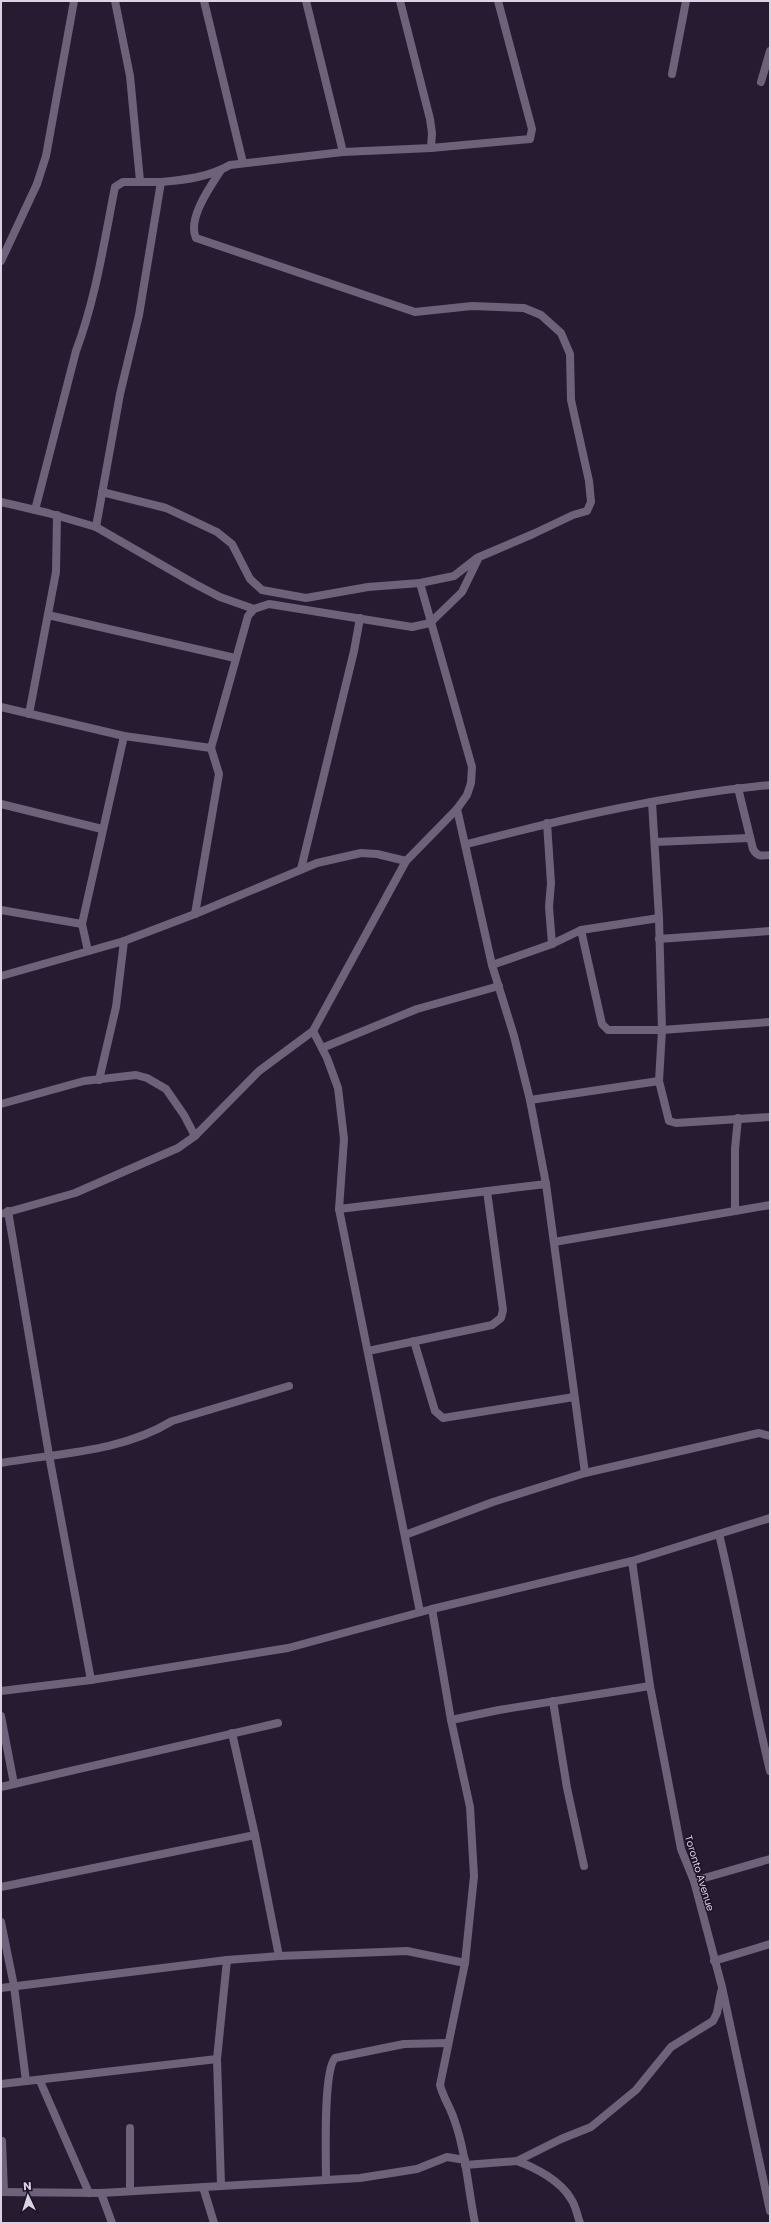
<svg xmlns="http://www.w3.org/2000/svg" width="771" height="2224" font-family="Poppins,sans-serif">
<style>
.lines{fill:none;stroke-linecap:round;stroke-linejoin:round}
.minor{stroke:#6e627b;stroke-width:8}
.tertiary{stroke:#6e627b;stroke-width:8}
.labels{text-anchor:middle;stroke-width:3;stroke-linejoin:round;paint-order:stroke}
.street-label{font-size:10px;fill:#dad3e2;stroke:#1d1227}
</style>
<rect width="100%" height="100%" fill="#271b31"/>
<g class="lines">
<g class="minor">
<polyline points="115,1 130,76 140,181"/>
<polyline points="204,1 243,163"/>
<polyline points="306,1 343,152"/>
<polyline points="400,1 430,119 432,133 431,148"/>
<polyline points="672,74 686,1"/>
<polyline points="761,82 770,51"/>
<polyline points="1,261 37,184 46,156 74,1"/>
<polyline points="102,492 166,508 217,532 232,544 250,579 262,590 306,598 368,587 420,583 454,576 477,558"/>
<polyline points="1,502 48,513 96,527 195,584 220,597 254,609"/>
<path d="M35 510 76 351C96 298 104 242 115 187L123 182H161"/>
<path d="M96 527 120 394 139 315 161 182C185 180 209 177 230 165L343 152 431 148 530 139 532 129 498 1"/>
<polyline points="48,615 235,658"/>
<path d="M1 707 124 736 211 748 248 616 254 609 269 604 412 627 430 623 462 592 479 557 533 534 573 515 587 511 591 502 589 481 571 400 570 354 561 333 541 315 524 308 472 306 415 312 196 238C187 219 210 187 221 170"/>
<polyline points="29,714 56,572 57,515"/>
<path d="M738 788 753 849C757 857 762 856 770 855"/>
<polyline points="652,802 659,918 662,1030 659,1081 669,1121 676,1123 770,1117"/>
<polyline points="1,804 102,829"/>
<polyline points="457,809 492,965 514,1036 530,1100 546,1184 585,1473"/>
<polyline points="547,823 551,883 549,907 552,944"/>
<polyline points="655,842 749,838"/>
<path d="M467 844C567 818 667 795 770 785"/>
<polyline points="301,869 354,651 360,618"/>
<polyline points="1,910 82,924"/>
<polyline points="195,914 219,774 211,748"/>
<polyline points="581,930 602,1024 608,1030 662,1030 770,1022"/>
<polyline points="659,939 770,931"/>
<polyline points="88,951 82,924 124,736"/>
<polyline points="492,965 552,944 581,930 659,918"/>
<polyline points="1,976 124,941 195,914 317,863 361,853 377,854 406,861"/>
<polyline points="313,1031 327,1058 338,1088 344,1139 339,1209 420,1612"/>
<polyline points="322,1048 417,1009 499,986"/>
<polyline points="99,1080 116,1007 124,941"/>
<polyline points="530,1100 659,1081"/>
<polyline points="1,1104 84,1081 136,1075 147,1078 166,1089 184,1115 195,1136"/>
<polyline points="339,1209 546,1184"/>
<polyline points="8,1211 49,1455 91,1680"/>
<polyline points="735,1211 770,1205"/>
<polyline points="1,1214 75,1193 178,1148 195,1136 259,1071 313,1031 406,861 457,809 467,795 471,783 472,767 420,583"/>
<polyline points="554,1242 735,1211 735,1149 738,1118"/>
<polyline points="414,1341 435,1411 443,1418 574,1397"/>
<polyline points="368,1351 492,1325 501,1318 503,1310 487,1191"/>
<path d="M1 1463C58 1453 122 1452 172 1421L289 1386"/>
<path d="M719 1534C738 1613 751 1692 770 1771"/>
<polyline points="405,1535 493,1502 585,1473 759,1433 770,1436"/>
<polyline points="632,1561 650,1686 681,1849 694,1881 722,1987 770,2211"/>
<path d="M432 1609 451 1720 470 1807 474 1876 465 1963 440 2085C443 2097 450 2107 454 2119 466 2152 468 2189 475 2223"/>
<polyline points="553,1701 567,1788 584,1866"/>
<polyline points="1,1716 14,1784"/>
<polyline points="451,1720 499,1710 650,1686"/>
<polyline points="232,1733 255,1835 279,1956"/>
<polyline points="1,1787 278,1723"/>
<polyline points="694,1881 770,1859"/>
<polyline points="1,1887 255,1835"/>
<polyline points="1,1922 14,1986 26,2081"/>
<polyline points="714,1961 770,1944"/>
<polyline points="1,1988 227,1960 279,1956 407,1951 465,1963"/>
<polyline points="40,2081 89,2193"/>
<polyline points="1,2084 217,2059"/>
<polyline points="2,2141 4,2192"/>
<path d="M517 2161C536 2168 561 2181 571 2199 576 2206 577 2215 580 2223"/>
<polyline points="465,2165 517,2161 561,2139 591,2127 636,2090 671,2047 713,2021 717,2013 721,1992"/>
<path d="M326 2179C326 2156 323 2072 335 2058L404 2044 448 2043"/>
<polyline points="221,2185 217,2059 227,1960"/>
<polyline points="203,2187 214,2223"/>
<polyline points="130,2191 130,2128"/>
<polyline points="1,2192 101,2193 360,2178 417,2169 447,2157 465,2160"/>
<polyline points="101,2193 112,2223"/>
</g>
<polyline class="tertiary" points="1,1691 91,1680 288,1648 432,1609 632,1561 770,1518"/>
</g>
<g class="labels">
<g class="street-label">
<text transform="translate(700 1873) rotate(73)" y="4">Toronto Avenue</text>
</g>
</g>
<rect width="771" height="2224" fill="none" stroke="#dad3e2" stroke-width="4"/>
<g transform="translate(28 2196) rotate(356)" stroke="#1d1227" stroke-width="3" paint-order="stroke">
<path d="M0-3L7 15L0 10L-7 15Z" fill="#dad3e2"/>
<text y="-6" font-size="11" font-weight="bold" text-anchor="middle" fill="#dad3e2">N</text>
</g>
</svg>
